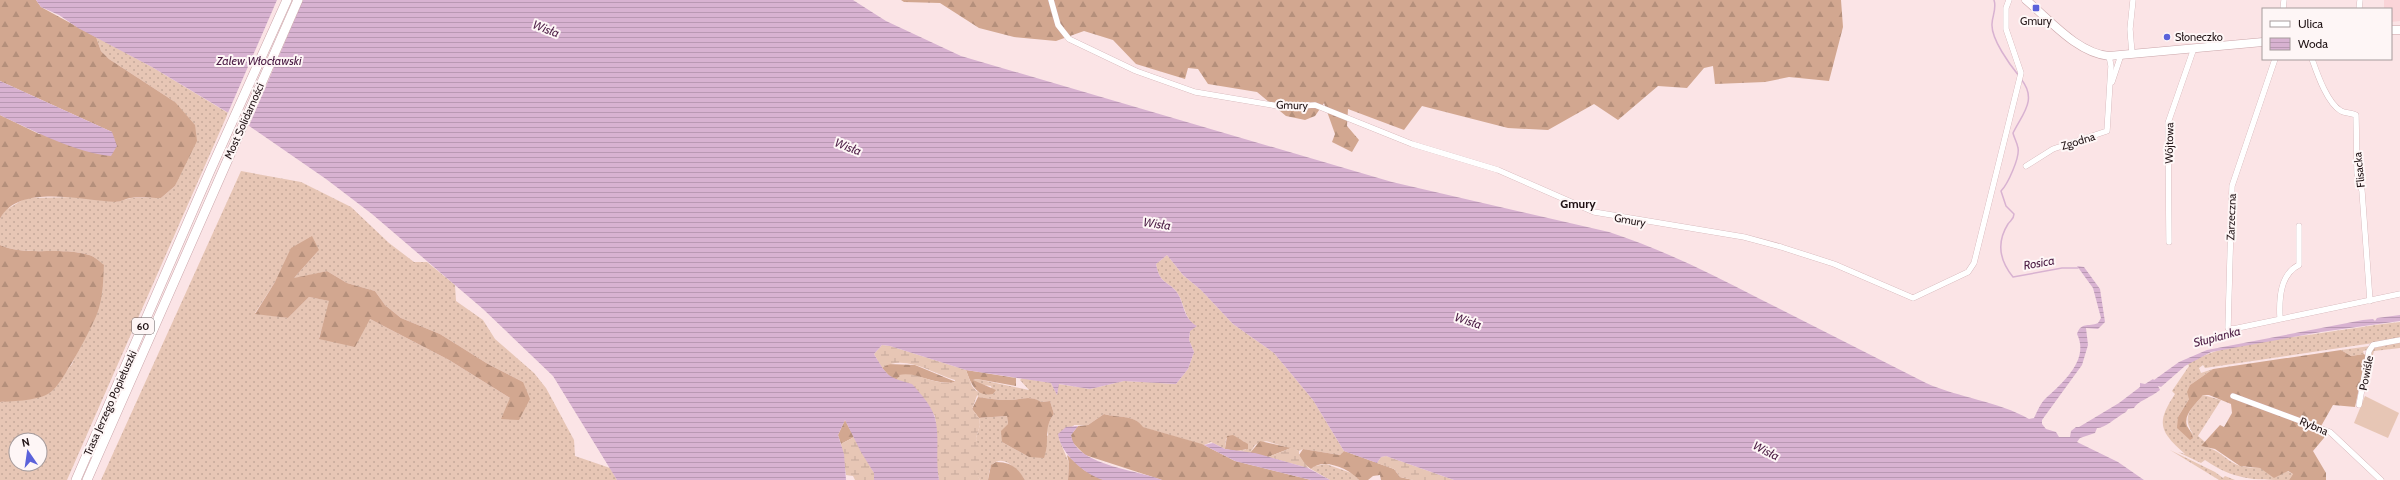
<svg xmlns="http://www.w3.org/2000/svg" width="2400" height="480" font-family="Cabin,sans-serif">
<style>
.built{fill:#fad4d8}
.grass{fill:url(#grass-dots);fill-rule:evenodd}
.forest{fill:url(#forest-firs)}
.wetland{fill:url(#wetland-marsh)}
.garden{fill:#e7c6b5}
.water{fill:url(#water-rules)}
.pier{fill:#fbe4e6}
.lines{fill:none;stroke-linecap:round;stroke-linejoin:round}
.stream{stroke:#d8b2d1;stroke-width:1.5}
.street-casing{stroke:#caa5a9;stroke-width:6}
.secondary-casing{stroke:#caa5a9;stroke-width:9}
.primary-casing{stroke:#caa5a9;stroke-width:10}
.street{stroke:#fff;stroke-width:5.5}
.secondary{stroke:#fff;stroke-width:8}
.primary{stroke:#fff;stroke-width:9}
.poi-dot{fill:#5b62da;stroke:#fef6f6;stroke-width:1.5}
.labels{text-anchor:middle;stroke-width:4;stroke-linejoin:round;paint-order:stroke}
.shield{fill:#fef6f6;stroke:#635758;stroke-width:1}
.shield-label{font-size:10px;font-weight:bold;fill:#201315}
.poi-label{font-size:11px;fill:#201315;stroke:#fef6f6}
.street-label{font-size:11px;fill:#201315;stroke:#fef6f6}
.water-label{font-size:12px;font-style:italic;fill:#4b1c44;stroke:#fef6f6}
.neighbourhood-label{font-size:12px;font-weight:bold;fill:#201315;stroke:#fef6f6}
</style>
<defs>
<pattern id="grass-dots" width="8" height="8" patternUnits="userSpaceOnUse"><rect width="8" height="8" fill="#e7c6b5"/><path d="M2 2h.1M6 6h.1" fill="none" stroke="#c6a99b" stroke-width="1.8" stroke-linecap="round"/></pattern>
<pattern id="forest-firs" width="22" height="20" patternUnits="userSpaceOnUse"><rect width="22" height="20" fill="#d2a790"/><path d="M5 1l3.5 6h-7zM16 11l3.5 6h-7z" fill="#b48f7b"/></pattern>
<pattern id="wetland-marsh" width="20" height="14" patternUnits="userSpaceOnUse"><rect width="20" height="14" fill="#e7c6b5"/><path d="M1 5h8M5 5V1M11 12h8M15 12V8" fill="none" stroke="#c6a99b"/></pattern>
<pattern id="water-rules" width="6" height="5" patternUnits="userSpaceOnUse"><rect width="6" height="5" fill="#d8b2d1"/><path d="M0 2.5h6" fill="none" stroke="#b998b3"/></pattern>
</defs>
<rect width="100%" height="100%" fill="#fbe4e6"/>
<polygon class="built" points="2384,0 2400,0 2400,21 2391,22 2391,9 2384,9"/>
<g class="grass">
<path d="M96 37 152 67 228 113 67 480H0V402L38 397 51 392 72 364 82 341 104 266C100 262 94 256 89 255 60 246 26 257 0 245V219L4 211 26 198 77 197 116 202 131 198H161L175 186 182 169 175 102 109 59 101 51ZM16 440H40V464H16Z"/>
<path d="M241 171 301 182 351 207 389 243 414 262H427L455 285 456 301 483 320 495 339 534 373 546 388 574 440 575 456 610 468 617 480H101ZM319 250 293 279 327 271 347 283 375 291 385 305 401 318 440 334 488 364 523 382 510 398 449 360 370 319 319 338 330 301 309 297 288 318 255 313 275 282Z"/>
<path d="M1167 255 1183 275 1201 290 1233 324 1274 353 1313 400 1344 451 1340 455 1303 449 1299 451 1266 441 1255 445 1250 453 1236 451 1246 450 1244 441 1226 438 1225 449 1211 442 1204 445 1142 427C1134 414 1118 418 1104 414L1088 425H1074L1059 439 1069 463 1068 480H1025C1020 472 1003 452 992 465 989 468 989 476 988 480H980L974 470 978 447 976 438 980 425 979 418 1007 416 1008 424 1002 442 1029 457 1048 435 1046 427 1054 414 1050 401 1040 402C1028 394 1020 401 1007 400 997 400 987 398 978 397L976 391 993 394 991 386 978 384 972 381 977 379 1029 390 1020 380 1022 378 1051 383 1057 395 1058 384 1090 389 1124 381 1176 384 1188 369 1194 352 1189 340 1191 323C1184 312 1183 302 1178 294 1169 280 1160 286 1156 264Z"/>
<path d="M2400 322V339L2205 368 2203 365 2199 368 2201 373 2213 369 2190 385 2189 399 2178 417 2193 434C2181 416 2191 409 2203 395L2221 400 2198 436 2205 442 2202 446C2222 450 2226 462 2241 466 2247 468 2254 467 2260 468 2273 472 2272 480 2287 471L2293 474 2289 480C2253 480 2234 480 2205 460L2201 463 2178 452 2185 454C2159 431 2156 423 2175 394L2172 391 2189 366 2188 364C2217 344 2280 339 2315 334 2343 330 2372 325 2400 322Z"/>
<polygon points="2400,342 2400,348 2374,351 2370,366 2370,354 2374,348"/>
<polygon points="2370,346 2368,350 2363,351 2364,354 2351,356 2341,350"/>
<polygon points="2170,450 2215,472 2223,478 2225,476 2235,480 2219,480"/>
<polygon points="1326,464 1354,474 1359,480 1330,480 1311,469 1315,466"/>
</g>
<g class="forest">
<path d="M0 0H36L41 7 96 37 101 51 109 59 175 102 195 125 197 141 175 186 161 198C151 198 140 197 130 198 125 199 120 202 115 202 84 201 18 183 0 219V115L39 134 112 132 0 81Z"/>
<polygon points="901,0 1841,0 1843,27 1829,81 1789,77 1765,82 1715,84 1713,66 1704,68 1687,88 1658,86 1618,120 1594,104 1548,130 1508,128 1422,106 1404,130 1348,109 1347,126 1359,140 1352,152 1332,142 1335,134 1324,103 1315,116 1305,120 1286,116 1257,92 1208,84 1198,69 1188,68 1185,79 1136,64 1113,40 1084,31 1056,41 1014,37 979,28 940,3 904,2"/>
<polygon points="312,236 319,250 294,278 327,271 347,283 375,291 385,305 401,318 440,334 488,364 523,382 530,399 519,420 501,419 510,398 449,360 370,319 355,347 319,339 329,301 309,297 288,318 255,314 275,282 291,248"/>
<path d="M0 245C26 257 60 246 89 255 94 256 100 262 104 265 103 282 103 298 97 314 91 329 63 383 51 392 39 401 14 401 0 402Z"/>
<path d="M2341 350 2351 356 2364 354 2366 356 2355 407 2333 405 2320 428 2329 432 2313 451 2326 473V480H2289L2293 474 2288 471 2274 478 2260 468 2240 466 2215 449 2201 446 2220 425 2224 427 2232 413 2231 404 2209 395H2203C2196 404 2183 414 2187 426 2189 430 2192 433 2193 438L2190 440 2177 428 2178 417 2189 399 2187 392 2190 385 2213 369Z"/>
<path d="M887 364 915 365 956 382C935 387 913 367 894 381L882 368Z"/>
<path d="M966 370 1016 378V386L977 379 973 380 996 390 993 394C976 397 971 384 966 370Z"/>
<path d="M978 397C987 398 997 400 1007 400 1020 401 1028 394 1041 402L1050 401 1054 414C1042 430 1051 438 1044 458L1029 457 1002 442 1001 431 1008 424 1007 416 979 418 972 409Z"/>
<path d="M1104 414C1118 418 1134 414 1143 427L1202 444 1235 461 1311 480H1162L1085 455 1072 442 1071 435 1078 426 1088 425Z"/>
<polygon points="845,420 854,437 841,444 838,435"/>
<polygon points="1233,435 1248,444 1248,449 1236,451 1225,449 1227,436"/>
<polygon points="1260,441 1291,448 1268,457 1250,453"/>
<path d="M1303 449 1340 455 1344 451 1394 469 1400 477 1413 480H1381L1380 475 1373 476 1368 480H1359C1350 469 1323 457 1311 469L1303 463 1299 455Z"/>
<polygon points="1067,455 1084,470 1104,480 1068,480 1069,463"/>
<path d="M996 462C1011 462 1018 468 1025 480H988L991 465Z"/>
</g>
<g class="wetland">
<path d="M882 345 890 346 966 370 972 386 978 393 972 409 979 418 980 425 976 438 982 458 980 467 975 470 980 480H939L936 463 937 436 935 416 904 382 894 381 900 376 899 375C918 371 936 387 955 382V380C934 374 904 353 882 368L874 354Z"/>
<polygon points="854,437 874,473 874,480 855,480 853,476 846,475 841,444"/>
<polygon points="1291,448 1299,451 1299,455 1308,468 1268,457"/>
<polygon points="1386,456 1454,480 1413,480 1400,477 1394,469 1377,463 1381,457"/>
</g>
<polygon class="garden" points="2365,396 2399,413 2388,438 2354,423"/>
<g class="water">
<path d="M36 0H853L886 21 961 56 1392 182 1609 232C1661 249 1710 273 1758 298 1814 326 1870 355 1926 383 1959 398 1998 401 2029 419L2034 418C2037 412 2040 404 2045 399 2062 383 2090 360 2077 334 2081 322 2088 327 2098 323L2101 318 2093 288 2077 266 2084 267 2100 289 2105 322 2098 329 2086 328 2088 345 2082 365 2042 420V424L2046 429 2056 432 2059 437H2070L2071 431 2076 427H2079L2119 403 2140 387V383L2145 384 2153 379 2154 380 2179 362 2207 350 2363 320 2373 319 2375 321 2377 318 2400 315V321L2321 332 2211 352 2185 366 2161 387 2158 386 2160 390C2150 398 2138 401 2134 408L2128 409 2126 412C2115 418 2104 429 2097 428L2095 433 2080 438 2077 442 2118 462 2144 480H1454L1386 456 1381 457 1377 463 1344 451 1313 400 1274 353 1233 324 1201 290 1183 275 1167 255 1156 264C1160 286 1169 280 1178 294 1185 306 1183 318 1197 326L1190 331 1189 340 1194 352 1188 369 1176 384 1124 381 1090 389 1059 384 1057 395 1051 383 966 370 890 346 882 345 874 354C887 376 887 377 912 384 920 393 932 406 935 418 940 437 935 458 939 480H874V473L861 452 845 420 838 435 844 454 846 480H617L553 376 483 309 372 214 326 179 242 121 152 67 78 28 59 15 41 7Z"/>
<path d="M0 81 112 132 117 146 111 156C77 153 31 130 0 115Z"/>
<path d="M1078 426 1071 435C1075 465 1138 470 1162 480 1148 480 1116 480 1103 480 1084 474 1061 454 1058 434L1066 427Z"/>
<polygon points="1213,443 1225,449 1255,453 1308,468 1330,480 1311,480 1235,461 1204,445"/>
</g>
<polygon class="pier" points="277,0 303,0 248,128 227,115"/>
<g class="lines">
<g class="stream">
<path d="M1994 0C1997 9 1992 16 1992 24 1991 39 2010 65 2019 76"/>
<path d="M2021 79C2038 100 2022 114 2013 133 2014 138 2017 142 2018 148 2020 157 2008 184 2001 191L2006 206 2014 214C2014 219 2011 220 2008 224 1996 243 2000 261 2013 277L2062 268H2078"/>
</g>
<defs>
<g id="street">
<polyline points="1051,0 1058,25 1069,39 1136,71 1195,92 1284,107 1315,105 1412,144 1498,170 1594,212 1744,237 1781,247 1834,264 1913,298 1968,272 1974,263 2021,73 2006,29 2006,8 2009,0"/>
<polyline points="2283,9 2284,0"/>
<polyline points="2359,9 2360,0"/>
<polyline points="2132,54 2130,29 2133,0"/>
<polyline points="2275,59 2232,186 2228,328 2233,329 2400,294"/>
<path d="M2312 59C2317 73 2327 103 2341 111 2345 113 2351 113 2356 115L2357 173 2362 191 2370 301"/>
<polyline points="2112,82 2121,55"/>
<polyline points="2026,166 2053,149 2107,131 2111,66 2109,56"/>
<polyline points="2169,242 2168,123 2194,48"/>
<path d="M2280 318C2279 299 2280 274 2299 265V226"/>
<polyline points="2233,396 2330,432 2381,480"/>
<polyline points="2359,405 2369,351 2373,345 2400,340"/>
</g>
<g id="secondary">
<path d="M2026 0C2050 20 2077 53 2109 56L2263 42"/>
<polyline points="2391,30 2400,30"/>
</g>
<g id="primary">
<polyline points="76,480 210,171 287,0"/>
<polyline points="87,480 298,0"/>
</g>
</defs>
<use href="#street" class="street-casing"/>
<use href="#secondary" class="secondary-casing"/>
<use href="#primary" class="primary-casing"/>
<use href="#street" class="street"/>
<use href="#secondary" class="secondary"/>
<use href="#primary" class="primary"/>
</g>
<g class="poi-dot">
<rect x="2032" y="4" width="8" height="8" rx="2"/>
<circle cx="2167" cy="37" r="4"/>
</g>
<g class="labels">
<rect class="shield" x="132" y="318" width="22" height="16" rx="3"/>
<g class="shield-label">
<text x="143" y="330">60</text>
</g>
<g class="poi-label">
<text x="2036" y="25">Gmury</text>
<text x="2175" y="41" text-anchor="start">Słoneczko</text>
</g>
<g class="street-label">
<text transform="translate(1292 105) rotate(2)" y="4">Gmury</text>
<text transform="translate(244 121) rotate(-66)" y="4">Most Solidarności</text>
<text transform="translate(2078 141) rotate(-17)" y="4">Zgodna</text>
<text transform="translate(2169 143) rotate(-89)" y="4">Wójtowa</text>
<text transform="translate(2359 170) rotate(-96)" y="4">Flisacka</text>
<text transform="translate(2231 217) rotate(-88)" y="4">Zarzeczna</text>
<text transform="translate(1630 220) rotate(10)" y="4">Gmury</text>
<text transform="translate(2366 373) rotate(-79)" y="4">Powiśle</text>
<text transform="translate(110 403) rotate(-66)" y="4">Trasa Jerzego Popiełuszki</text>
<text transform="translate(2314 426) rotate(23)" y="4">Rybna</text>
</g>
<g class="water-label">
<text transform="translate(546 29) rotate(21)" y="4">Wisła</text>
<text x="259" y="65">Zalew Włocławski</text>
<text transform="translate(848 147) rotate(21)" y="4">Wisła</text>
<text transform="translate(1157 224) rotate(8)" y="4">Wisła</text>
<text transform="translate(2039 263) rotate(-10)" y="4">Rosica</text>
<text transform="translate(1468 321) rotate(18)" y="4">Wisła</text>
<text transform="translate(2217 337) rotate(-15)" y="4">Słupianka</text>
<text transform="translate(1766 451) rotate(27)" y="4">Wisła</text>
</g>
<g class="neighbourhood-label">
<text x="1578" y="208">Gmury</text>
</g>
</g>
<rect x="2262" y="8" width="130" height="52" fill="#fef6f6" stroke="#a59b9c"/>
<rect x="2270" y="21" width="20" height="6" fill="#ffffff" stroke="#a59b9c"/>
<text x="2298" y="28" font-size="12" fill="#201315">Ulica</text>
<rect x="2270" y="38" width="20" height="12" fill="url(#water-rules)" stroke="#a59b9c"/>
<text x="2298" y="48" font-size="12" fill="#201315">Woda</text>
<g transform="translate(28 452) rotate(347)"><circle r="19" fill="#fef6f6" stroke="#a59b9c"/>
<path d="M0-3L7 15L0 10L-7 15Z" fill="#5b62da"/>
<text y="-6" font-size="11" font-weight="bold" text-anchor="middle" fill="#201315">N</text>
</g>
</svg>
